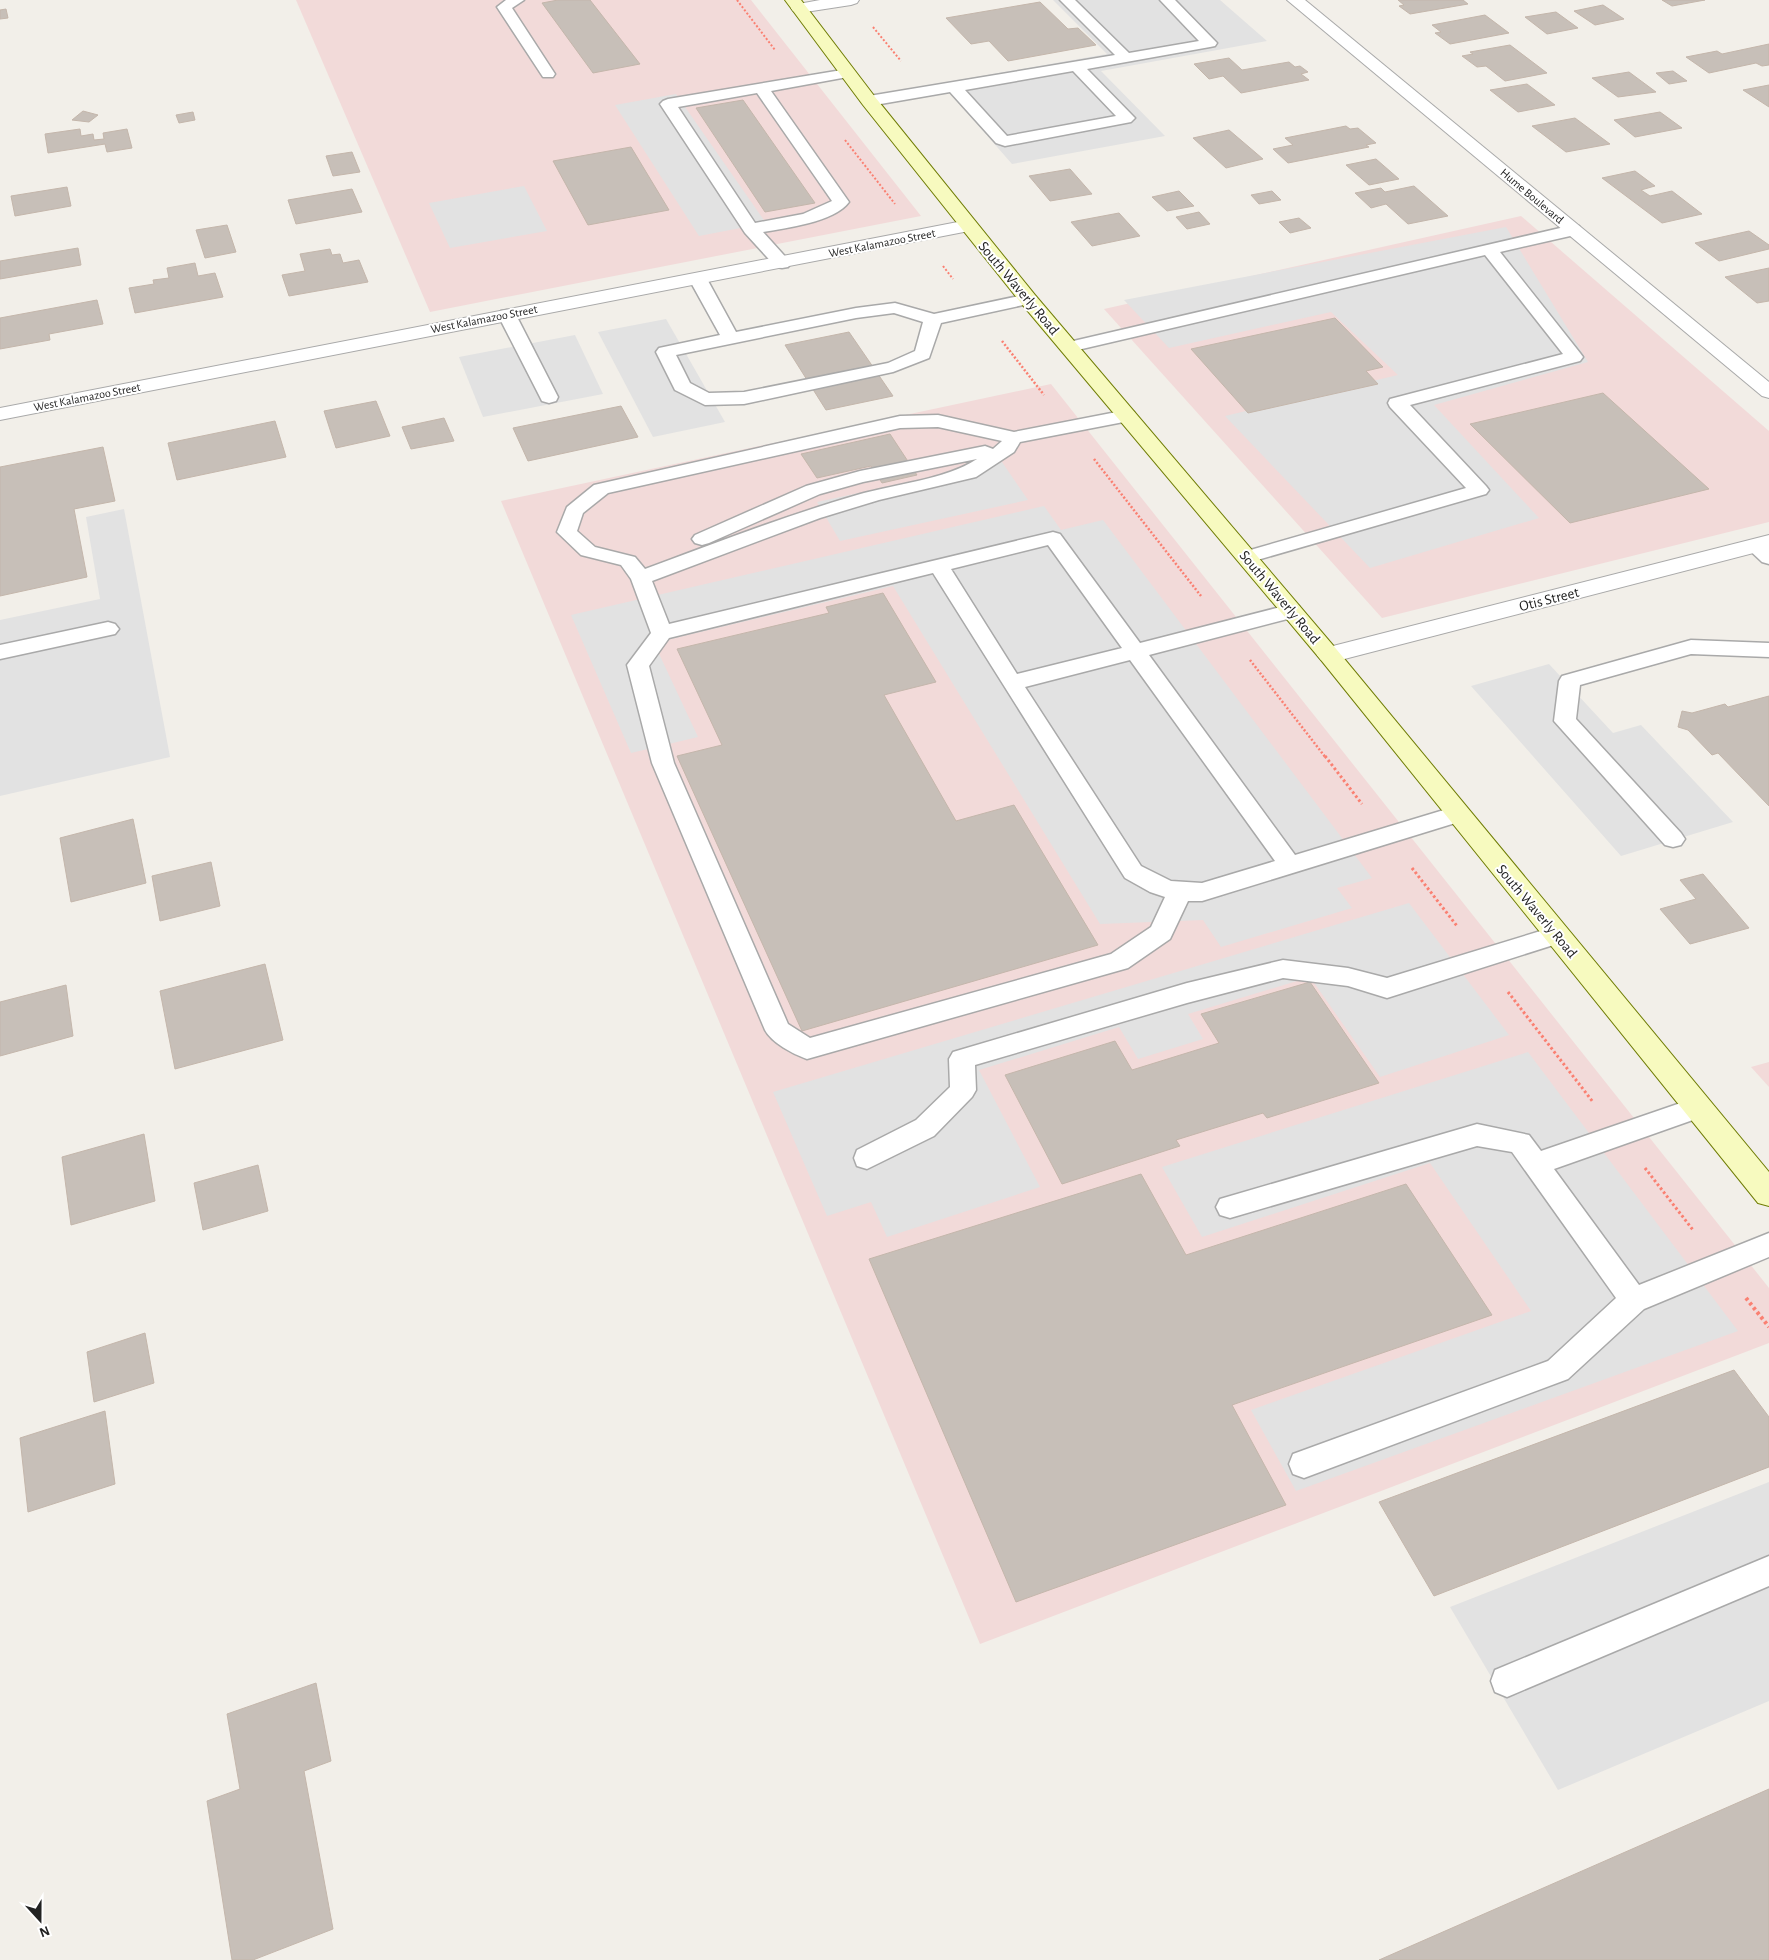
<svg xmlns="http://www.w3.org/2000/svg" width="1769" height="1960" font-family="'Alegreya Sans',sans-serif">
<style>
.commercial{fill:#f2dad9}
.parking{fill:#e2e2e2}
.building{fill:#c7bfb8;stroke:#c4b6ab}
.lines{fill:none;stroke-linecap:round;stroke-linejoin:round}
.service-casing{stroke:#a9a9a9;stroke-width:3}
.minor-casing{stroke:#a9a9a9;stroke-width:2}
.secondary-casing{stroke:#707d05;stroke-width:2}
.path-far3{stroke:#fa8072;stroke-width:2;stroke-dasharray:2 2;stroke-linecap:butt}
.path-far2{stroke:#fa8072;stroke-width:2.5;stroke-dasharray:2 2;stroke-linecap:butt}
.path-far1{stroke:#fa8072;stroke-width:3;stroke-dasharray:2.5 2.5;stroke-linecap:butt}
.path{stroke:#fa8072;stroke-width:4;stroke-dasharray:3 3;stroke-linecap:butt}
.service{fill:#fff;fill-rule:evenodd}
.minor{fill:#fff;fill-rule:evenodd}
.secondary{fill:#f7fabf;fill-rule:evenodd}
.labels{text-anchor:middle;stroke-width:4;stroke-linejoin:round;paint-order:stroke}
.far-street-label{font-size:12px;fill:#222;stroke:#fff}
.street-label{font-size:15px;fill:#222;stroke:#fff}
</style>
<rect width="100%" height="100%" fill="#f2efe9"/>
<g class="commercial">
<polygon points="296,0 751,0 921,216 430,312"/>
<polygon points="1521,216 1769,431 1769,522 1382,618 1104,309"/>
<polygon points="1051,384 1769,1288 1769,1343 980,1644 501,501"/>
<polygon points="1769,1062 1769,1087 1751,1067"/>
</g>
<g class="parking">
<polygon points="1053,0 1220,0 1267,41 1101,71 1165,136 1012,164 941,83 1107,54"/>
<polygon points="676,94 766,223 699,236 615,105"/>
<polygon points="524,186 547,231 450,248 429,203"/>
<polygon points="1506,227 1588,362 1434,405 1539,518 1370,568 1225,416 1398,375 1331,312 1169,348 1124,300"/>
<polygon points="666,319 725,422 653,437 598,332"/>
<polygon points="575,335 603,394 483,417 459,357"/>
<polygon points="1002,462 1028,500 840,541 817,502"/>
<polygon points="1044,506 1061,530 1103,520 1372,878 1337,888 1352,908 1221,947 1203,920 1100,924 893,586 654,643 698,737 631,753 571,615"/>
<polygon points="124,509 170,757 0,796 0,620 100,599 86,517"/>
<polygon points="1549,664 1613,733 1641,725 1733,822 1621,856 1471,686"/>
<polygon points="1409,903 1509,1035 1380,1077 1310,977 1188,1014 1203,1039 1138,1059 1119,1027 979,1070 1040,1187 887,1237 871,1202 827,1216 773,1092"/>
<polygon points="1528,1052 1738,1331 1296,1491 1251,1410 1531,1311 1430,1163 1202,1237 1162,1167"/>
<polygon points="1769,1482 1769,1701 1558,1790 1450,1607"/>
</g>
<g class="building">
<polygon points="558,0 590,0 640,64 593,73 542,3"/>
<polygon points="1398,0 1463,0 1468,4 1410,14 1399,6 1404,5"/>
<polygon points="1662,0 1705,0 1672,6"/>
<polygon points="1040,2 1068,29 1078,28 1096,45 1008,61 989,41 971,44 946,18"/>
<polygon points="1603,5 1624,19 1595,25 1574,11"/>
<polygon points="6,9 8,18 0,19 0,10"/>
<polygon points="1556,12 1578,28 1547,34 1525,17"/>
<polygon points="1485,15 1509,33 1450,44 1435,33 1441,32 1432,25"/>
<polygon points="1769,44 1769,65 1762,66 1756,63 1709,73 1686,57 1717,51 1722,54"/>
<polygon points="1510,45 1547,73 1505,81 1486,66 1477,67 1462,56 1473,54 1470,52"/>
<polygon points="1229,58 1242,70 1289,62 1295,67 1300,66 1308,72 1301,74 1309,80 1241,93 1223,76 1209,79 1194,64"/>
<polygon points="1673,71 1687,81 1669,84 1656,73"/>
<polygon points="1629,72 1656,92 1618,97 1592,78"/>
<polygon points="1527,84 1555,105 1518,112 1490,90"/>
<polygon points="1769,85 1769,107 1743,90"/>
<polygon points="743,100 815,203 765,212 696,108"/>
<polygon points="83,111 98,115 89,122 72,120"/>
<polygon points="193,112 195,120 179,123 176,115"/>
<polygon points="1660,112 1682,128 1635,137 1614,120"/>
<polygon points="1575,118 1610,144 1566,152 1532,126"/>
<polygon points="1346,126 1350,129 1358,128 1376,143 1366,145 1369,147 1288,163 1273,149 1293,145 1285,138"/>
<polygon points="80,129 81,136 93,134 94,140 104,139 103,133 127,129 132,148 107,152 105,144 48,153 45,134"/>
<polygon points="1229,130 1263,159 1226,168 1193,138"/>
<polygon points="631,147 669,210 588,225 553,161"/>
<polygon points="352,152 360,172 333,176 326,156"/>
<polygon points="1376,159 1399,179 1369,185 1346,165"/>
<polygon points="1070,169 1092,194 1050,201 1029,176"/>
<polygon points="1635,171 1655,186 1641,190 1650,196 1672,191 1702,214 1662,223 1602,178"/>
<polygon points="1414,186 1448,216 1408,224 1386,204 1371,208 1355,193 1381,188 1385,192"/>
<polygon points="67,187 71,206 15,216 11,196"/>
<polygon points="352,189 362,212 296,224 288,200"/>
<polygon points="1179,191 1194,206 1167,211 1152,197"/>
<polygon points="1272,191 1281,200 1259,204 1251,195"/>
<polygon points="1199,212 1210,224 1187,229 1176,217"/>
<polygon points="1119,213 1140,236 1092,246 1071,222"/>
<polygon points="1299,218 1311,228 1290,233 1279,222"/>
<polygon points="227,225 236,252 205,258 196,230"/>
<polygon points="1749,231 1769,245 1769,249 1719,261 1695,243"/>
<polygon points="78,248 81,265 0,279 0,261"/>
<polygon points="330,249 332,255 340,254 343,263 359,260 368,282 289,296 282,275 305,271 300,254"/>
<polygon points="195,263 198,276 215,273 223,297 135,313 129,288 154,284 153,280 169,278 167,268"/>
<polygon points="1769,268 1769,301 1757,303 1725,277"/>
<polygon points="97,300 103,324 49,334 50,340 0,349 0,318"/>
<polygon points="1335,318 1383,367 1366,371 1378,384 1248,413 1191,349"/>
<polygon points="849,332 893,396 826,410 785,345"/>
<polygon points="1603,393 1709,489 1570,523 1470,424"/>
<polygon points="376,401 390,436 336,448 324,411"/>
<polygon points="621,406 638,437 528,461 513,428"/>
<polygon points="444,418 454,441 411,449 402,427"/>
<polygon points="275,421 286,457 177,480 168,443"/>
<polygon points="890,434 917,475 882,483 871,466 817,478 801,454"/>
<polygon points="103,447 115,501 74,509 87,577 0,596 0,467"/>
<polygon points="883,593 936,682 884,695 956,821 1014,805 1098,945 802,1031 677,756 722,745 677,649 829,613 826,607"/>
<polygon points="1769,696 1769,806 1718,753 1712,755 1688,730 1678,727 1682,711 1692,713 1725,704 1728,707"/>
<polygon points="133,819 146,883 71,902 60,838"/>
<polygon points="211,862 220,906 160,921 152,876"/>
<polygon points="1703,874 1749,928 1690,944 1660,909 1696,899 1680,880"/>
<polygon points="265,964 283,1040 175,1069 160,991"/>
<polygon points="1310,982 1379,1083 1267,1118 1263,1113 1176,1140 1180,1146 1062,1184 1005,1075 1115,1041 1132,1070 1219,1043 1201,1014"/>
<polygon points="66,985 73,1036 0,1056 0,1002"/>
<polygon points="144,1134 155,1201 71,1225 62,1157"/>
<polygon points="258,1165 268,1211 203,1230 194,1183"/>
<polygon points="1141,1174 1186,1255 1406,1184 1492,1315 1232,1405 1286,1505 1016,1602 869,1259"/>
<polygon points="145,1333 154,1383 94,1402 87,1352"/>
<polygon points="1734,1370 1769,1417 1769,1467 1434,1596 1379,1502"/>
<polygon points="105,1411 115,1484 28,1512 20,1438"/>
<polygon points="316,1683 331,1761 304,1771 333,1929 253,1960 232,1960 207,1801 240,1789 227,1714"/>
<polygon points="1769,1789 1769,1960 1379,1960"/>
</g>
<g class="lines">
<defs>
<g id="service">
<polygon points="506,0 524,0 512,8 555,74 553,77 543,77 497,7"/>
<path d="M1060 0H1075L1129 53 1199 41 1160 0H1175L1217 43 1215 46 1210 47 1087 69 1132 115 1135 118 1131 122 1005 146 996 143 950 92 869 106 864 104 861 101 864 98 869 96 1115 55ZM1073 71 1116 116 1007 136 965 90Z"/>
<path d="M848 69 853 70 855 73 853 76 771 91 849 202C835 222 786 228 763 232L791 263 788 267 782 268 776 267 745 233 660 104 663 101 668 99ZM757 93 832 201 803 214 755 223 678 107Z"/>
<polygon points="1573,225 1579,226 1581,230 1579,234 1500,252 1580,353 1583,357 1580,361 1410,405 1486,486 1489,490 1486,494 1247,563 1240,561 1237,557 1240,553 1466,488 1390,407 1388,403 1390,399 1563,354 1485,255 1069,352 1063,351 1060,347 1063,343 1069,342"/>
<path d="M698 274 704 275 707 279 736 332 856 308 895 303 934 314 1028 294 1034 295 1037 299 1034 303 1028 304 941 323 929 358 893 372 744 404 705 405 675 390 656 352 659 348 720 335 689 279 692 275ZM894 313 923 322 915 351 888 363 744 392 709 393 690 383 676 355 856 318Z"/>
<polygon points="507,310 513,311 516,315 558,397 556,401 549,403 542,401 540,397 498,315 501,311"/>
<path d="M1127 410 1134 412 1136 416 1134 420 1020 442 1014 452 976 477 879 500 820 518 652 581 669 624 1053 532 1060 534 1140 643 1292 604 1299 606 1302 611 1299 616 1149 655 1295 855 1457 806 1465 808 1469 814 1465 820 1202 901H1188L1170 939 1128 968 807 1059C793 1054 772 1043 765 1030L652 763 627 665 651 633 631 579 621 565 581 555 557 532 567 507 594 485 900 416 938 415 1014 432ZM938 427 1002 441 993 449 985 446 860 471 806 486 695 535 692 539 695 543 702 545 709 543 820 494 863 482 977 459C945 480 894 484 857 495 785 516 715 543 645 569L635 557 595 547 577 531 583 513 608 493 900 428ZM1048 545 1122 648 1017 674 951 569ZM933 573 1125 878 1150 892 1165 897 1151 927 1111 954 810 1038 788 1024 674 763 649 666 669 638ZM1130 660 1275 861 1202 883 1171 881 1141 866 1025 687Z"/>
<polygon points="1755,540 1762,542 1769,547 1769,564 1762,562 1745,546 1748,542"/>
<polygon points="108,622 115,624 119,629 115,634 0,659 0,645"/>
<polygon points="1691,640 1769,643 1769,657 1691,654 1580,685 1576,719 1681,833 1685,839 1681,845 1673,847 1665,845 1554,721 1559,681 1562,676"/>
<polygon points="1557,926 1566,929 1569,935 1566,941 1387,998 1348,986 1283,978 1187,1003 975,1065 976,1090 972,1097 934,1136 867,1169 857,1166 854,1158 857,1150 916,1120 950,1087 949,1059 953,1052 1187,983 1283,960 1348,968 1387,978"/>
<polygon points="1698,1097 1707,1101 1711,1108 1707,1115 1554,1169 1639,1285 1769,1233 1769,1257 1644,1309 1568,1379 1304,1478 1293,1474 1289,1464 1293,1454 1548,1361 1616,1298 1512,1152 1477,1146 1230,1218 1220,1215 1216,1207 1220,1199 1477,1124 1529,1135 1541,1151"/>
<polygon points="1769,1556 1769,1586 1507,1697 1495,1692 1491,1681 1495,1670"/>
</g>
<g id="minor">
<polygon points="820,0 859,0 857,3 851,5 799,13 793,11 791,8 793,5"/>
<polygon points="1287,0 1305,0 1769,382 1769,398 1762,396"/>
<polygon points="968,220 974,222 977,226 974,230 0,420 0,408"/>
<polygon points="1769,535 1769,549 1329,663 1321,660 1317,655 1321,650 1329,647"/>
</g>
<polygon id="secondary" points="785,0 801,0 875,97 1035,295 1337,650 1769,1172 1769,1206 1758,1203 1321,660 1021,303 863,105"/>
</defs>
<use href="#service" class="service-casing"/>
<use href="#minor" class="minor-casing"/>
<use href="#secondary" class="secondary-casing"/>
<g class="path-far3">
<polyline points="737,0 775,50"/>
<polyline points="873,27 901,61"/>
<polyline points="845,140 895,204"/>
<polyline points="943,266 953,279"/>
</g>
<g class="path-far2">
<polyline points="1002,341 1044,395"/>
<polyline points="1094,459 1201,596"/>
<polyline points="1250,660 1326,758"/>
</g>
<g class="path-far1">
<polyline points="1325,756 1362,804"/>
<polyline points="1412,868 1457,926"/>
<polyline points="1508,992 1593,1102"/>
<polyline points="1645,1168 1693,1230"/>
</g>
<polyline class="path" points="1746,1298 1769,1327"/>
<use href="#service" class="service"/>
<use href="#minor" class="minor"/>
<use href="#secondary" class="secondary"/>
</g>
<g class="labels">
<g class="far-street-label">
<text transform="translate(1532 196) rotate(40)" y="4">Hume Boulevard</text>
<text transform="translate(882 243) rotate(-11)" y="4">West Kalamazoo Street</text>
<text transform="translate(484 319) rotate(-11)" y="4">West Kalamazoo Street</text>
<text transform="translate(87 397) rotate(-11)" y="4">West Kalamazoo Street</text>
</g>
<g class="street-label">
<text transform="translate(1019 288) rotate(50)" y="5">South Waverly Road</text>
<text transform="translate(1280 597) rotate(50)" y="5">South Waverly Road</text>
<text transform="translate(1549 599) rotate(-14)" y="5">Otis Street</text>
<text transform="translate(1537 911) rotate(50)" y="5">South Waverly Road</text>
</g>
</g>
<g transform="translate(40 1920) rotate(159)" stroke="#ffffff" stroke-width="4" paint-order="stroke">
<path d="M0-4L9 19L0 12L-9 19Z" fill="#222222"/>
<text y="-8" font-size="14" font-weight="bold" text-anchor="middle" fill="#222222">N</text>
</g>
</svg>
